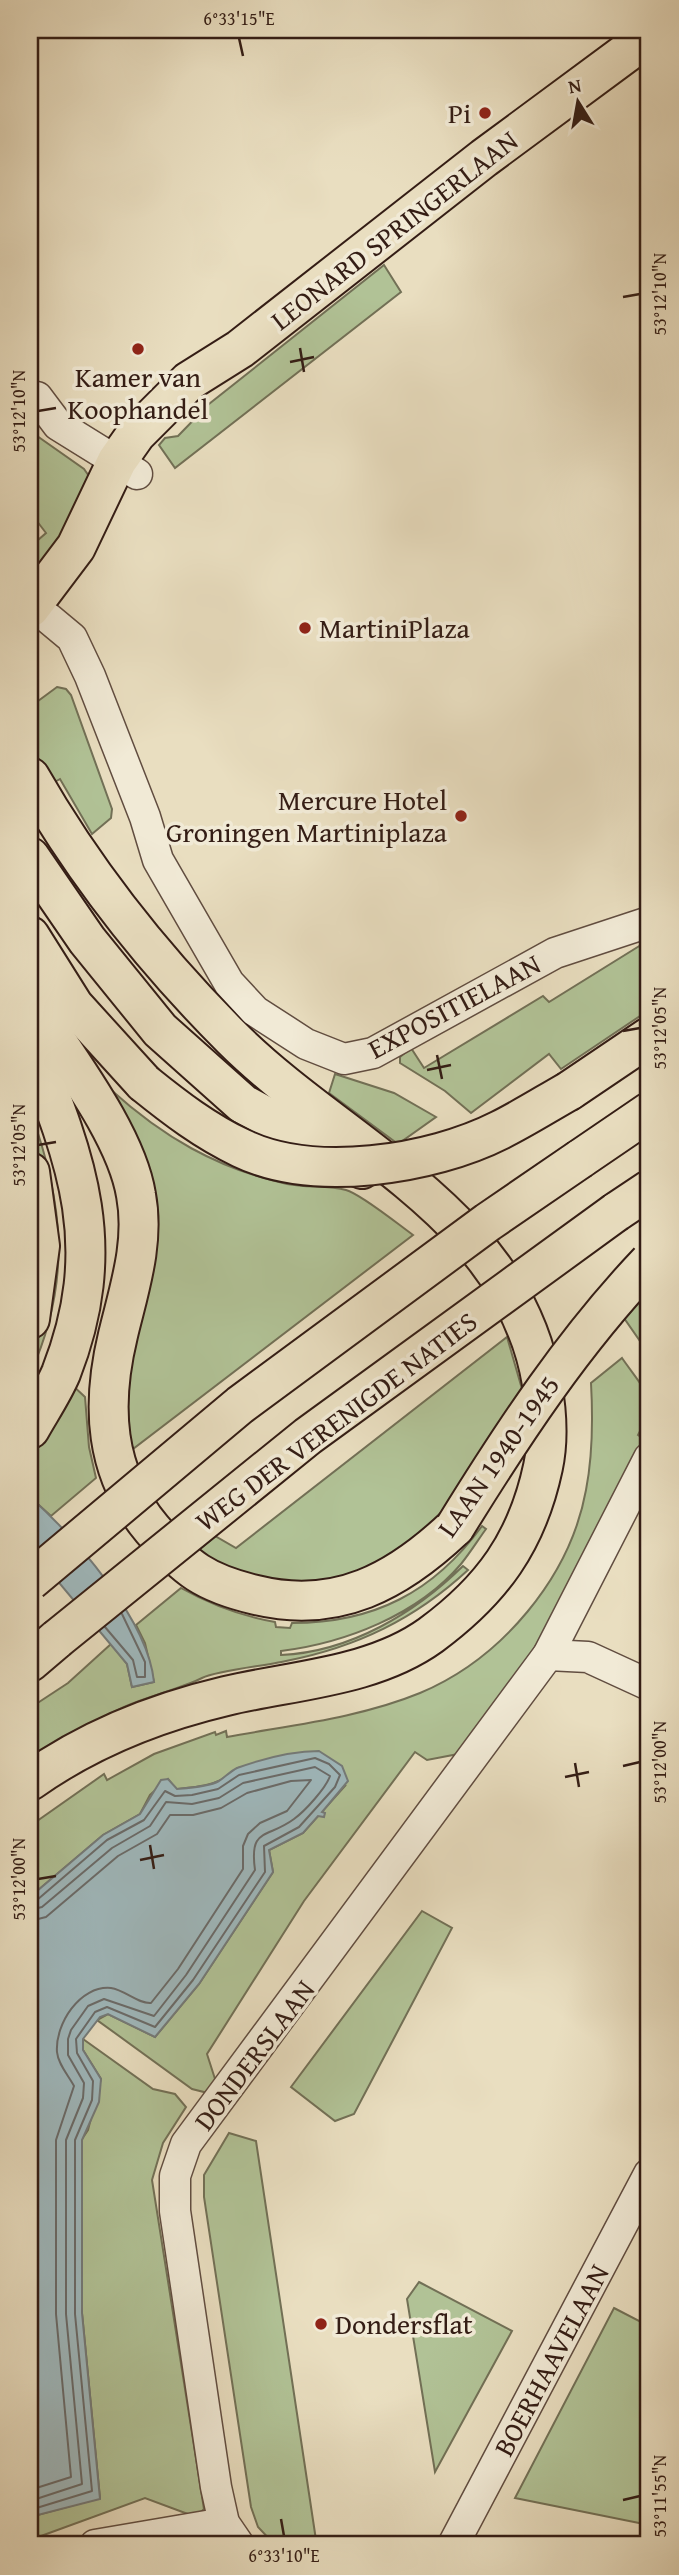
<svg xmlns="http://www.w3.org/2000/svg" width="679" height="2575" font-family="'Gentium Book Plus',serif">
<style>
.green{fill:#b1c296;stroke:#727056;stroke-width:2}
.water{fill:#9fb9be;stroke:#747b7a;stroke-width:2}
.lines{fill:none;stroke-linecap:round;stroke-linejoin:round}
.shore{stroke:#6a6b6a;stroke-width:2}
.minor-casing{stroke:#614d40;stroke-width:33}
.major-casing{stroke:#341d15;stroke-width:42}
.highway-casing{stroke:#341d15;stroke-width:42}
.minor{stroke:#f1ead6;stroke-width:30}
.major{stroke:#e9dec0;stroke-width:38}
.highway{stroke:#e9dec0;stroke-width:38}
.highway-bridge-casing{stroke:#341d15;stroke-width:42;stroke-linecap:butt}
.highway-bridge{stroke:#e9dec0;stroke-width:38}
.ticks{fill:none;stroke:#341d15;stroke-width:2.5}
.poi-dot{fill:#8f2418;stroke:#f1ead6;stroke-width:2.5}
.labels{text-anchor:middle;stroke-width:7;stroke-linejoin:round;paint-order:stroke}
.poi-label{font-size:28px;fill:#341d15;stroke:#f1ead6;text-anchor:end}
.street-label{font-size:28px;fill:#341d15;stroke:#f1ead6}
.neatline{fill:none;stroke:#341d15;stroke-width:2.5}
.ticks-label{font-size:18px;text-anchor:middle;fill:#341d15}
</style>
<rect width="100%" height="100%" fill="#e9dec0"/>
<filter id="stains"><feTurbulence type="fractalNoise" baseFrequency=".00286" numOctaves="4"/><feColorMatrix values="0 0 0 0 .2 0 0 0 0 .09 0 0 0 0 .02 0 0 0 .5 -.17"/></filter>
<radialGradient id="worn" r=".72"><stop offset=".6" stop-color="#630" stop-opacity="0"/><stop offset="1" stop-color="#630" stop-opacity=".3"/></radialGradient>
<g class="green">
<polygon points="384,265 401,292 175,468 159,445 165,438 178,436 209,404"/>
<polygon points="30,431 84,469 91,479 30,595 30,566 34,563 30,557 30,547 46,533 30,512"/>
<polygon points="57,687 66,689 71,695 112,809 111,818 92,834 60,779 51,784 30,746 30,707"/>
<polygon points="649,940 649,1010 561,1069 549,1054 471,1113 445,1091 400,1063 400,1057 411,1048 424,1068 543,996 549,1002"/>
<polygon points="335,1074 394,1093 436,1117 398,1144 329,1093"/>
<path d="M110 1089C163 1137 216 1168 287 1184 307 1188 328 1185 346 1190 361 1194 399 1225 413 1235L129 1452 124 1390 149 1282Z"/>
<path d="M30 1110C64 1203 72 1282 30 1374V1355L46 1293 42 1178 30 1131Z"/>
<polygon points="642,1297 649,1305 649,1354 624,1318"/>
<polygon points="507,1337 522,1389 444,1513 409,1557 288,1592 193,1555 215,1536 236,1548"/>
<path d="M622 1358C644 1390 659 1398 638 1435L645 1440 536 1646 458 1754 427 1760 415 1752 304 1901 207 2054 216 2082 208 2093 192 2089 97 2020 108 2014 155 2037 199 1984 273 1872 269 1850 303 1833 345 1786 241 1767C231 1770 226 1779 216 1782 204 1787 189 1788 176 1789L168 1779 150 1795 140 1814 103 1835 30 1897V1826L104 1774 107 1780 154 1754 215 1732 216 1735 226 1731 227 1737C292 1725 359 1718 420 1693 501 1659 570 1578 586 1490 593 1454 593 1419 591 1383Z"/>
<polygon points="70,1383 85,1397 89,1447 96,1478 51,1516 30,1497 30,1452"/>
<path d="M482 1526 486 1529C478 1540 470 1553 461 1564 418 1615 345 1643 281 1651V1655C350 1652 415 1613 463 1566L468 1570C415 1619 357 1647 286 1661 265 1666 219 1670 202 1678 180 1689 149 1696 124 1707 90 1722 60 1745 30 1767V1708L68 1683 111 1644 127 1664 132 1687 154 1682 145 1643 136 1625 181 1588C211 1605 241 1616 275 1622L276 1627 290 1628 292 1623C374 1623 434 1592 482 1526Z"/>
<polygon points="422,1911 452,1928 354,2114 335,2121 291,2087"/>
<polygon points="83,2039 153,2089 175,2094 186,2107 163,2143 152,2180 204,2509 196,2517 145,2498 30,2540 30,2517 100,2498 82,2313 82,2139 88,2130 101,2079 83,2050"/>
<polygon points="229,2133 256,2141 316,2540 275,2545 258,2527 251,2507 204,2197 204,2175"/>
<polygon points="419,2282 512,2331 435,2472 407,2299"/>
<polygon points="614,2308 649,2326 649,2525 515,2498"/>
</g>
<g class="water">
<path d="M30 1497C76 1538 148 1620 154 1682L132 1687 127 1664 30 1548Z"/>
<path d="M319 1751 342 1766 348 1781 322 1812 325 1813 324 1817 318 1816 303 1833 269 1850 273 1872 199 1984 155 2037 108 2014 100 2017 83 2039V2050L101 2079 99 2102 82 2140V2313L100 2499 30 2517V1968L33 1955 30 1951V1897L103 1835 140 1814 161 1780 168 1779 177 1789C190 1788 208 1787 219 1781 225 1777 231 1771 237 1768 262 1759 293 1751 319 1751Z"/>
</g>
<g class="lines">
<g class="shore">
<polyline points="105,1627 133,1660 137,1677 145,1677 145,1662 122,1614"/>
<polyline points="30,1901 37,1900 107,1840 144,1820 165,1791 175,1796 192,1795 218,1789 239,1775 315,1758 329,1764 340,1775 335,1787 299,1827 264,1846 265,1872 193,1980 155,2027 107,2007 95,2012 76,2039 77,2053 93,2081 92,2100 75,2140 75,2314 92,2491 30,2510"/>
<path d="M30 1910 42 1907 112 1848 150 1826 166 1802 192 1804 219 1798 243 1783 315 1767 330 1776C326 1788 305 1811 294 1819 267 1839 249 1827 255 1870L186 1975 154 2016 104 1999 88 2006 71 2030 68 2039V2055L84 2083 83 2098 66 2140V2314L82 2484 30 2501"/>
<path d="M30 1921 46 1917 118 1856 157 1834 170 1815H193L221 1808 247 1793 291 1781 311 1780 287 1811 260 1823 248 1834 243 1846V1869L178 1969 151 2003C138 2004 125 1990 111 1988 80 1985 55 2024 57 2052 58 2064 68 2075 74 2086L56 2140V2314L71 2477 30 2490"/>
</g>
<defs>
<g id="minor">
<polyline points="37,397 58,425 137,474"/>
<polyline points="48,618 72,638 90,676 145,817 158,860 229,983 255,1011 306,1044 344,1059 373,1053 555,953 649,922"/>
<polyline points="548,1655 588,1657 649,1685"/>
<polyline points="95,2545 224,2523"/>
<polyline points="239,2545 224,2523 216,2487 175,2211 175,2176 186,2144 548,1655 649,1458"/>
<polyline points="453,2545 649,2174"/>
</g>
<g id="major">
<polyline points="30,608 76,547 117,461 136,434 189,381 240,349 484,158 649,36"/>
<polyline points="30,1172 40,1246 30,1319"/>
</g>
<g id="highway">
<path d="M30 777C85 873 154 960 232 1038 341 1147 515 1216 542 1384 547 1412 549 1439 543 1467 527 1542 492 1590 431 1635 373 1677 293 1680 226 1696 154 1713 89 1739 30 1781"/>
<polyline points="30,857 87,940 160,1030 243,1104 362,1169"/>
<polyline points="30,936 74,1006 144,1083"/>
<path d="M30 1001C64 1055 126 1133 136 1195 145 1243 129 1289 118 1335 101 1405 104 1472 152 1529 186 1569 205 1583 256 1595 337 1615 398 1581 455 1527"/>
<path d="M30 1045C78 1162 110 1248 61 1373 53 1392 40 1411 30 1429"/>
<polyline points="569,1091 649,1037"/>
<polyline points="580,1159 649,1112"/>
<polyline points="616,1212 649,1190"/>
<polyline points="30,1662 57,1639"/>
</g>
</defs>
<use href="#minor" class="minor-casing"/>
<use href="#major" class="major-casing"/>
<use href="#highway" class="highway-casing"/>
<use href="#minor" class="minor"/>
<use href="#major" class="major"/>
<use href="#highway" class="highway"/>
<defs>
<g id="highway-bridge">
<path d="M144 1083C175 1108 205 1131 241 1148 313 1183 431 1165 500 1130 524 1118 546 1104 569 1091"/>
<path d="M455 1527C513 1433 573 1342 649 1262"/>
<polyline points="30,1581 240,1405 488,1222 580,1159"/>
<polyline points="57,1639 308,1436 616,1212"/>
</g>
</defs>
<use href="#highway-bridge" class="highway-bridge-casing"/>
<use href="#highway-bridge" class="highway-bridge"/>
</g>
<path class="ticks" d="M239 38 243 56M623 297 640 294M300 348 304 372M290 362 314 357M38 411 56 408M623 1031 640 1028M437 1055 442 1079M427 1070 451 1065M38 1145 56 1142M575 1763 579 1787M623 1766 640 1762M565 1777 589 1772M150 1845 154 1869M140 1860 164 1855M38 1879 56 1876M623 2500 640 2496M281 2519 284 2536"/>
<g class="poi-dot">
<circle cx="485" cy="113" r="7"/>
<circle cx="138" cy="349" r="7"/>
<circle cx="305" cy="628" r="7"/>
<circle cx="461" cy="816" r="7"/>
<circle cx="321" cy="2324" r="7"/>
</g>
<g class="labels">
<g class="poi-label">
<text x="471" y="123">Pi</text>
<text x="138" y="387" text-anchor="middle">Kamer van<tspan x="138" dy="32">Koophandel</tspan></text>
<text x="319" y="638" text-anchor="start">MartiniPlaza</text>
<text x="447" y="810">Mercure Hotel<tspan x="447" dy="32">Groningen Martiniplaza</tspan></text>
<text x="335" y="2334" text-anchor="start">Dondersflat</text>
</g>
<g class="street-label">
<text transform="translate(394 230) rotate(-38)" y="10">LEONARD SPRINGERLAAN</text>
<text transform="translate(454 1006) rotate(-28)" y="10">EXPOSITIELAAN</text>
<text transform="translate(336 1421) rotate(-37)" y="10">WEG DER VERENIGDE NATIES</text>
<text transform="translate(498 1456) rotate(-55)" y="10">LAAN 1940-1945</text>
<text transform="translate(254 2055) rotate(-53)" y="10">DONDERSLAAN</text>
<text transform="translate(551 2360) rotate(-62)" y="10">BOERHAAVELAAN</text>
</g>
</g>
<rect width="679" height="2575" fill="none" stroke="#e9dec0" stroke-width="77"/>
<g transform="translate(578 102) rotate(349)" stroke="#f1ead6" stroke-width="5" paint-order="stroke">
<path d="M0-5L12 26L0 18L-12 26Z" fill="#341d15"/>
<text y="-10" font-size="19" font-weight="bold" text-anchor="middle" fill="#341d15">N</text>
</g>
<rect x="38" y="38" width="602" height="2498" class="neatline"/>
<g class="ticks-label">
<text x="239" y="25">6°33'15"E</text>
<text transform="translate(660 294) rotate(-90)" y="6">53°12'10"N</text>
<text transform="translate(19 411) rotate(-90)" y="6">53°12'10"N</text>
<text transform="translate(660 1028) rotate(-90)" y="6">53°12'05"N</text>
<text transform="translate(19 1145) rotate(-90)" y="6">53°12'05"N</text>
<text transform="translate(660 1762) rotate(-90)" y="6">53°12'00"N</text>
<text transform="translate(19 1879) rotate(-90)" y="6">53°12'00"N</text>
<text transform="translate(660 2496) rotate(-90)" y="6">53°11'55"N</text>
<text x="284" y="2562">6°33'10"E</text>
</g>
<rect width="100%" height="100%" filter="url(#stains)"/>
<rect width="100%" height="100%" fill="url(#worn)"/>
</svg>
